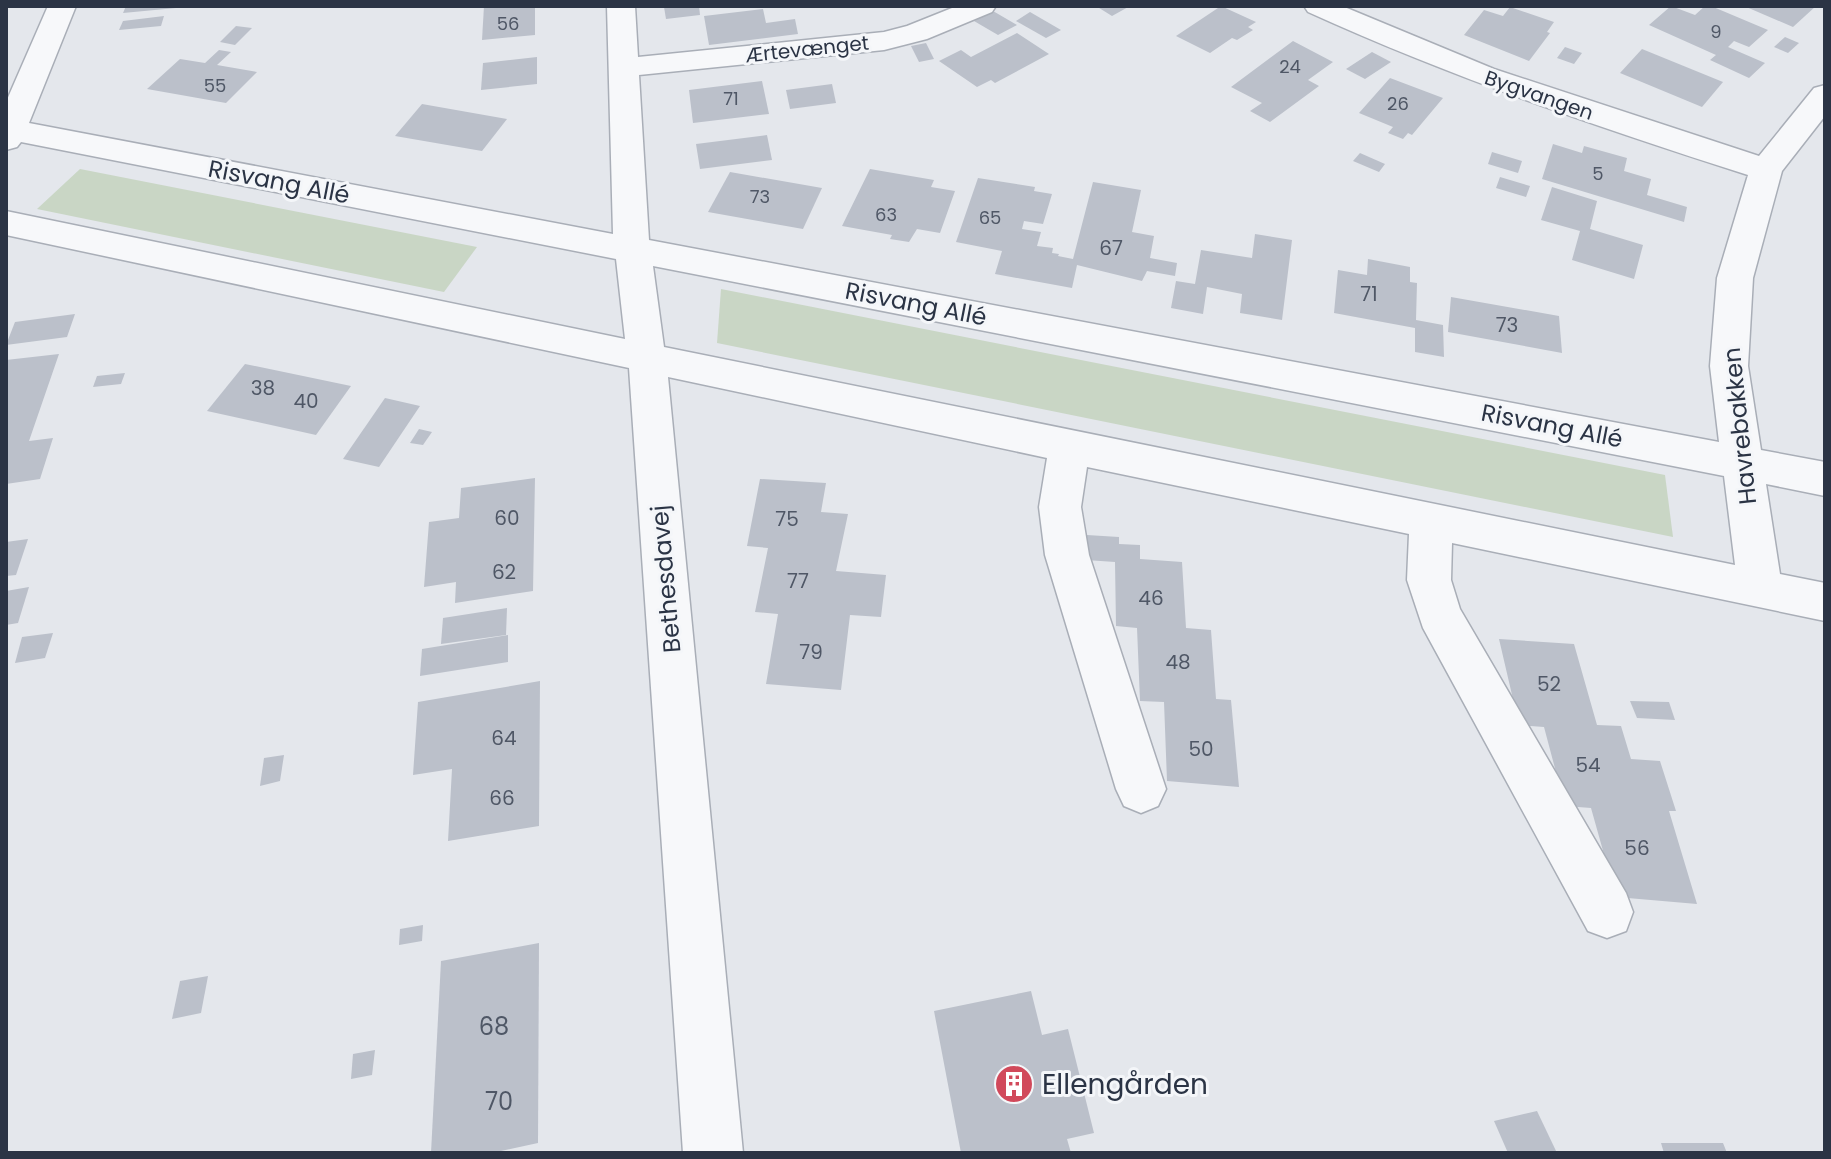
<svg xmlns="http://www.w3.org/2000/svg" width="1831" height="1159" font-family="Poppins,sans-serif">
<style>
.green{fill:#c9d6c5}
.building{fill:#bbc0ca}
.lines{fill:none;stroke-linecap:round;stroke-linejoin:round}
.minor-casing{stroke:#a9aeb7;stroke-width:3}
.minor{fill:#f7f8fa;fill-rule:evenodd}
.labels{text-anchor:middle;stroke-width:6;stroke-linejoin:round;paint-order:stroke}
.far-number-label{font-size:18px;fill:#4f5766}
.far-street-label{font-size:20px;fill:#2b3445;stroke:#f4f6f9}
.number-label{font-size:20px;fill:#4f5766}
.street-label{font-size:24px;fill:#2b3445;stroke:#f4f6f9}
.near-number-label{font-size:24px;fill:#4f5766}
.near-poi-label{font-size:28px;fill:#2b3445;stroke:#f4f6f9;text-anchor:start}
</style>
<rect width="100%" height="100%" fill="#e4e7ec"/>
<g class="green">
<polygon points="80,169 477,247 444,292 37,209"/>
<polygon points="721,289 1665,475 1673,537 717,343"/>
</g>
<g class="building">
<polygon points="126,6 176,6 176,8 123,13"/>
<polygon points="484,6 535,6 535,35 482,40"/>
<polygon points="699,6 700,15 666,19 664,7"/>
<polygon points="1096,6 1130,6 1112,16"/>
<polygon points="1221,6 1256,22 1248,27 1253,30 1237,40 1232,38 1210,53 1176,36"/>
<polygon points="1671,6 1695,15 1705,6 1711,6 1768,30 1749,47 1734,41 1728,47 1765,63 1749,78 1710,60 1716,55 1649,25"/>
<polygon points="1744,6 1816,6 1793,27"/>
<polygon points="1510,7 1554,22 1547,32 1550,33 1529,61 1464,35 1484,10 1503,16"/>
<polygon points="763,9 766,23 795,19 798,34 709,45 704,16"/>
<polygon points="993,11 1017,25 998,35 974,21"/>
<polygon points="1030,12 1061,30 1046,38 1016,21"/>
<polygon points="164,16 161,26 119,30 123,21"/>
<polygon points="236,26 252,28 235,45 220,42"/>
<polygon points="1017,33 1049,54 995,83 991,80 977,87 939,61 961,50 971,57"/>
<polygon points="1785,37 1799,43 1788,53 1774,47"/>
<polygon points="1293,41 1333,62 1308,80 1319,86 1270,122 1250,111 1262,103 1231,87"/>
<polygon points="926,43 934,59 919,62 911,46"/>
<polygon points="1565,47 1582,53 1574,64 1557,58"/>
<polygon points="1642,49 1723,82 1702,107 1620,73"/>
<polygon points="219,50 231,52 217,65 257,72 226,103 147,89 180,59 205,63"/>
<polygon points="1372,52 1391,62 1365,79 1346,69"/>
<polygon points="537,57 537,84 481,90 483,63"/>
<polygon points="1390,78 1443,98 1412,135 1408,133 1403,139 1388,133 1393,127 1359,113"/>
<polygon points="762,81 769,114 693,123 689,90"/>
<polygon points="832,84 836,103 790,109 786,90"/>
<polygon points="422,104 507,119 482,151 395,136"/>
<polygon points="767,135 772,160 700,169 696,144"/>
<polygon points="1553,144 1582,153 1584,146 1627,158 1624,171 1651,179 1647,195 1687,207 1684,222 1542,179"/>
<polygon points="1492,152 1522,161 1518,173 1488,164"/>
<polygon points="1360,153 1385,164 1379,172 1353,161"/>
<polygon points="870,169 934,180 931,187 955,191 940,233 917,229 909,242 890,239 892,235 842,226"/>
<polygon points="730,172 822,188 803,229 708,212"/>
<polygon points="1500,177 1530,186 1526,197 1496,188"/>
<polygon points="978,178 1035,187 1034,191 1052,194 1043,224 1024,221 1022,229 1041,232 1037,246 1053,248 1052,253 1059,254 1058,256 1073,259 1093,182 1141,190 1132,232 1154,236 1150,258 1177,263 1175,276 1147,271 1142,281 1077,265 1072,288 995,274 1002,251 956,242"/>
<polygon points="1552,187 1597,201 1590,229 1643,245 1634,279 1572,260 1580,231 1541,220"/>
<polygon points="1255,234 1292,240 1282,320 1240,313 1242,294 1207,287 1203,314 1171,308 1176,281 1195,284 1201,250 1252,258"/>
<polygon points="1368,259 1410,267 1410,282 1417,283 1416,320 1443,325 1444,357 1415,352 1415,328 1334,313 1338,270 1367,275"/>
<polygon points="1451,297 1559,316 1562,353 1448,332"/>
<polygon points="75,314 67,337 6,345 15,322"/>
<polygon points="59,354 29,441 53,438 40,479 6,484 6,360"/>
<polygon points="245,364 351,386 316,435 207,411"/>
<polygon points="125,373 121,384 93,387 97,376"/>
<polygon points="385,398 420,406 379,467 343,459"/>
<polygon points="419,429 432,432 423,445 410,443"/>
<polygon points="535,478 533,591 455,603 456,582 424,587 429,522 459,518 461,488"/>
<polygon points="760,479 826,483 821,512 848,514 836,571 886,575 881,617 850,615 841,690 766,684 778,614 755,612 768,548 747,546"/>
<polygon points="1087,535 1119,537 1119,544 1140,545 1140,559 1182,562 1186,628 1211,630 1216,699 1231,700 1239,787 1167,781 1164,702 1140,701 1137,628 1116,626 1115,562 1086,560"/>
<polygon points="28,539 16,575 6,576 6,542"/>
<polygon points="29,587 18,623 6,625 6,591"/>
<polygon points="507,608 506,635 441,644 443,618"/>
<polygon points="53,633 45,658 15,663 22,637"/>
<polygon points="508,635 508,662 420,676 422,649"/>
<polygon points="1499,639 1574,644 1597,725 1621,726 1631,759 1660,761 1676,811 1669,811 1697,904 1616,897 1591,808 1565,806 1544,727 1519,725"/>
<polygon points="540,681 539,826 448,841 452,769 413,775 418,702"/>
<polygon points="1630,701 1669,702 1675,720 1637,718"/>
<polygon points="284,755 280,781 260,786 264,758"/>
<polygon points="423,925 422,941 399,945 400,929"/>
<polygon points="539,943 538,1143 492,1153 431,1153 441,961"/>
<polygon points="208,976 201,1013 172,1019 180,981"/>
<polygon points="1031,991 1042,1035 1068,1029 1094,1133 1067,1139 1071,1153 961,1153 934,1011"/>
<polygon points="375,1050 372,1075 351,1079 353,1054"/>
<polygon points="1537,1111 1557,1153 1508,1153 1494,1121"/>
<polygon points="1661,1143 1723,1143 1727,1153 1664,1153"/>
</g>
<g class="lines">
<defs>
<path id="minor" d="M48 6H76L29 123 613 234 607 6H635L638 57 884 32 907 26 957 6H996L992 12 927 39 884 50 639 75 649 240 1719 442 1710 366 1717 278 1748 175C1598 127 1451 77 1308 12L1304 6H1342L1494 69 1759 156 1814 88 1825 85V116L1782 171 1753 278 1748 366 1761 450 1825 462V496L1766 484 1780 574 1825 583V621L1452 543 1451 580 1460 609 1626 893 1633 912 1626 931 1607 938 1588 931 1423 628 1407 580 1409 534 1087 467 1081 507 1089 555 1166 789 1158 806 1141 813 1124 806 1116 789 1045 555 1039 507 1047 458 668 377 743 1153H683L629 368 6 235V211L625 339 616 259 21 142 17 147 6 150V102ZM653 266 1724 476 1735 565 664 347Z"/>
</defs>
<use href="#minor" class="minor-casing"/>
<use href="#minor" class="minor"/>
</g>
<defs>
<symbol id="building-disc" viewBox="-11 -11 22 22"><circle r="9.5" fill="#d1495b" stroke="#f4f6f9"/><path d="M-4-6H4V6H1V3H-1V6H-4ZM-2.5-4.3h1.7v1.8h-1.7ZM.8-4.3h1.7v1.8H.8ZM-2.5-1h1.7V.8h-1.7ZM.8-1h1.7V.8H.8Z" fill="#fff"/></symbol>
</defs>
<g fill-rule="evenodd">
<use href="#building-disc" x="992" y="1062" width="44" height="44"/>
</g>
<g class="labels">
<g class="far-number-label">
<text x="508" y="30">56</text>
<text x="1716" y="38">9</text>
<text x="1290" y="73">24</text>
<text x="215" y="92">55</text>
<text x="731" y="105">71</text>
<text x="1398" y="110">26</text>
<text x="1598" y="180">5</text>
<text x="760" y="203">73</text>
<text x="886" y="221">63</text>
<text x="990" y="224">65</text>
</g>
<g class="far-street-label">
<text transform="translate(807 49) rotate(-6)" y="7">Ærtevænget</text>
<text transform="translate(1539 95) rotate(19)" y="7">Bygvangen</text>
</g>
<g class="number-label">
<text x="1111" y="255">67</text>
<text x="1369" y="301">71</text>
<text x="1507" y="332">73</text>
<text x="263" y="395">38</text>
<text x="306" y="408">40</text>
<text x="507" y="525">60</text>
<text x="787" y="526">75</text>
<text x="504" y="579">62</text>
<text x="798" y="588">77</text>
<text x="1151" y="605">46</text>
<text x="811" y="659">79</text>
<text x="1178" y="669">48</text>
<text x="1549" y="691">52</text>
<text x="504" y="745">64</text>
<text x="1201" y="756">50</text>
<text x="1588" y="772">54</text>
<text x="502" y="805">66</text>
<text x="1637" y="855">56</text>
</g>
<g class="street-label">
<text transform="translate(279 182) rotate(11)" y="8">Risvang Allé</text>
<text transform="translate(916 304) rotate(11)" y="8">Risvang Allé</text>
<text transform="translate(1552 426) rotate(11)" y="8">Risvang Allé</text>
<text transform="translate(1740 426) rotate(-96)" y="8">Havrebakken</text>
<text transform="translate(666 579) rotate(-95)" y="8">Bethesdavej</text>
</g>
<g class="near-number-label">
<text x="494" y="1035">68</text>
<text x="499" y="1110">70</text>
</g>
<g class="near-poi-label">
<text x="1042" y="1094">Ellengården</text>
</g>
</g>
<rect width="1831" height="1159" fill="none" stroke="#2b3445" stroke-width="16"/>
</svg>
